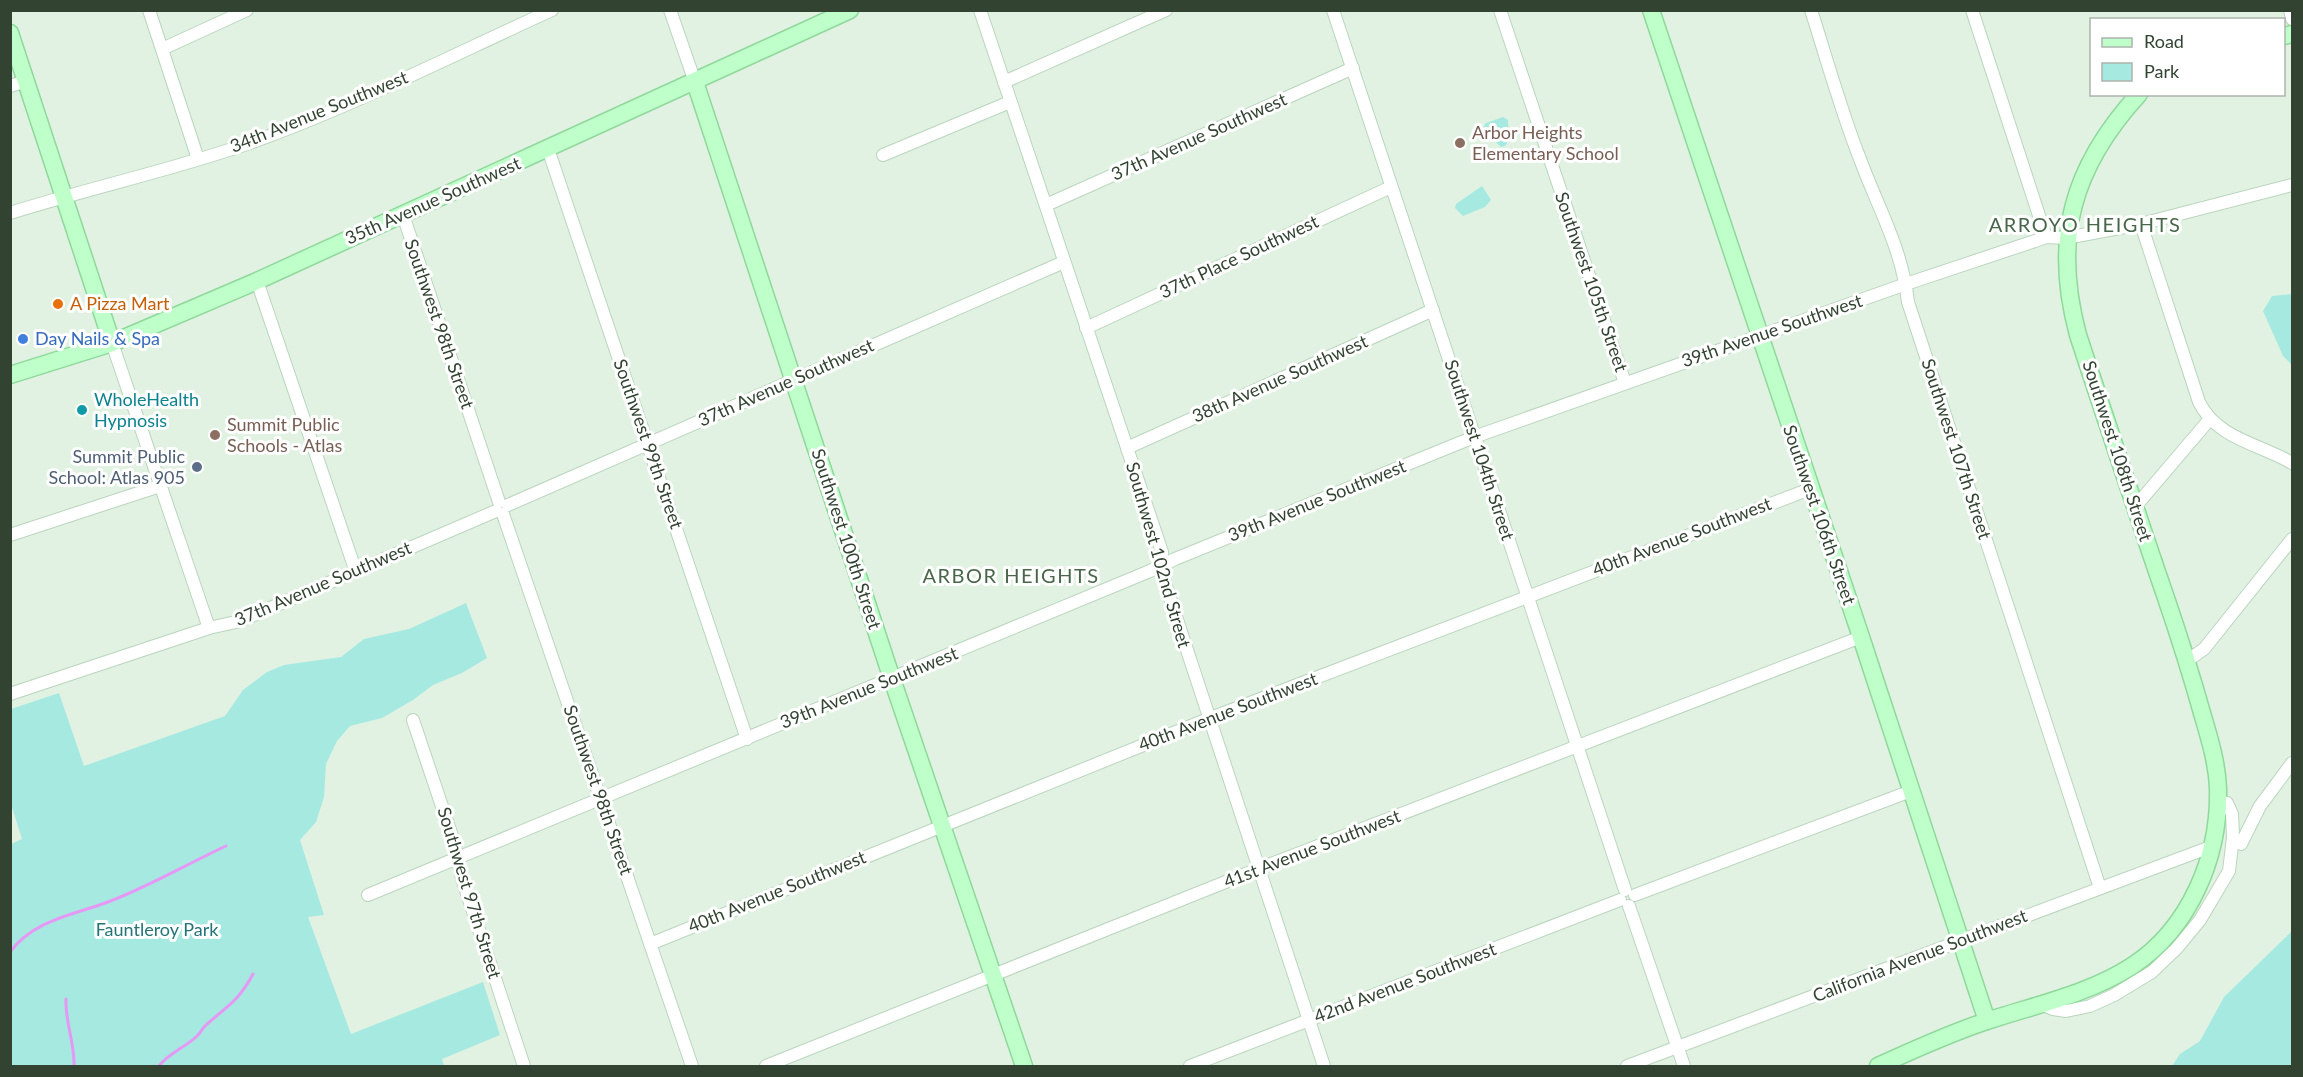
<svg xmlns="http://www.w3.org/2000/svg" width="2303" height="1077" font-family="Lato,sans-serif">
<style>
.green{fill:#a6e9e1}
.lines{fill:none;stroke-linecap:round;stroke-linejoin:round}
.stream{stroke:#e598f4;stroke-width:3}
.street-casing{stroke:#bad5bd;stroke-width:14}
.secondary-casing{stroke:#8fd89b;stroke-width:19}
.street{stroke:#fff;stroke-width:12}
.secondary{stroke:#beffca;stroke-width:16}
.education-dot{fill:#8d6e63;stroke:#fff;stroke-width:2}
.food-dot{fill:#e8710a;stroke:#fff;stroke-width:2}
.shop-dot{fill:#3f7fe0;stroke:#fff;stroke-width:2}
.culture-dot{fill:#0f9aa8;stroke:#fff;stroke-width:2}
.service-dot{fill:#5c6f8a;stroke:#fff;stroke-width:2}
.labels{text-anchor:middle;stroke-width:6;stroke-linejoin:round;paint-order:stroke}
.street-label{font-size:18px;fill:#324332;stroke:#fff}
.education-label{font-size:18px;fill:#785e54;stroke:#fff;text-anchor:start}
.food-label{font-size:18px;fill:#c56008;stroke:#fff;text-anchor:start}
.shop-label{font-size:18px;fill:#366cbe;stroke:#fff;text-anchor:start}
.culture-label{font-size:18px;fill:#0d838f;stroke:#fff;text-anchor:start}
.service-label{font-size:18px;fill:#4e5e75;stroke:#fff;text-anchor:end}
.park-label{font-size:18px;fill:#237377;stroke:#fff}
.neighbourhood-label{font-size:20px;letter-spacing:1.5px;fill:#486649;stroke:#fff}
</style>
<rect width="100%" height="100%" fill="#e1f2e3"/>
<g class="green">
<polygon points="1503,117 1508,120 1509,140 1505,146 1501,147 1482,129 1486,123"/>
<polygon points="1482,186 1491,200 1485,207 1463,216 1455,208 1456,204"/>
<polygon points="2292,294 2292,365 2283,356 2263,311 2272,296"/>
<polygon points="466,603 487,658 462,673 433,685 413,700 382,718 350,726 337,741 326,764 324,797 316,822 300,840 324,915 308,917 351,1034 483,982 500,1035 442,1059 444,1066 11,1066 11,844 22,839 11,804 11,709 59,693 84,766 225,716 243,690 267,672 284,665 341,657 364,639 409,629"/>
<polygon points="2292,931 2292,1066 2172,1066 2180,1054 2200,1041 2224,997"/>
</g>
<g class="lines">
<g class="stream">
<path d="M10 952C34 920 73 915 108 902 148 887 187 864 226 846"/>
<path d="M66 999C65 1022 75 1044 74 1066"/>
<path d="M159 1066C169 1053 184 1048 196 1037 200 1034 202 1029 205 1026 227 1006 238 1002 253 974"/>
</g>
<defs>
<g id="street">
<polyline points="149,10 198,159"/>
<polyline points="670,10 695,82"/>
<polyline points="980,10 1162,552 1164,580 1324,1066"/>
<polyline points="1333,10 1625,890"/>
<polyline points="1500,10 1625,383"/>
<path d="M1811 10C1827 60 1841 111 1860 159 1878 208 1902 248 1908 302L2100 888"/>
<polyline points="1972,10 2046,237"/>
<polyline points="2290,10 2292,19"/>
<polyline points="162,49 247,10"/>
<polyline points="1004,82 1166,10"/>
<polyline points="10,86 26,81"/>
<polyline points="548,149 747,739"/>
<polyline points="883,155 1010,102"/>
<polyline points="1046,205 1353,68"/>
<path d="M10 213C89 188 169 171 247 144 351 107 451 56 552 10"/>
<polyline points="403,215 499,502"/>
<path d="M2141 224 2199 402C2217 439 2260 444 2292 463"/>
<polyline points="257,281 356,572"/>
<polyline points="1086,328 1391,187"/>
<polyline points="112,343 209,628"/>
<polyline points="1127,448 1433,310"/>
<polyline points="508,505 1064,262"/>
<polyline points="2135,507 2209,420"/>
<polyline points="503,514 692,1066"/>
<polyline points="10,535 160,486"/>
<polyline points="2188,660 2204,649 2292,539"/>
<polyline points="10,694 209,628 240,621 496,511"/>
<polyline points="413,720 454,842 462,878 524,1066"/>
<polyline points="2241,844 2260,806 2292,763"/>
<polyline points="368,895 1150,571 1175,559 1474,437 1906,284 2035,241 2046,237 2066,238 2141,224 2292,185"/>
<polyline points="1635,895 1911,791"/>
<polyline points="1629,906 1684,1066"/>
<polyline points="650,944 1208,719 1810,489"/>
<polyline points="2041,1004 2053,1009 2066,1011 2090,1006 2114,995 2152,972 2177,948 2200,920 2229,871 2233,837 2232,814 2227,803 2218,802"/>
<polyline points="766,1066 1258,869 1861,637"/>
<polyline points="1190,1066 1620,900"/>
<polyline points="1627,1066 2213,846"/>
</g>
<g id="secondary">
<polyline points="1651,10 1861,637 1987,1021"/>
<polyline points="10,33 112,343"/>
<polyline points="2284,36 2292,34"/>
<polyline points="695,82 892,679 1024,1066"/>
<polyline points="10,375 112,343 257,281 850,10"/>
<path d="M1878 1066C1913 1050 1948 1034 1984 1022 2034 1005 2087 995 2132 966 2190 928 2220 856 2218 788 2217 762 2209 737 2202 713 2191 674 2179 636 2166 598 2136 511 2107 423 2078 335 2052 239 2072 167 2139 94"/>
</g>
</defs>
<use href="#street" class="street-casing"/>
<use href="#secondary" class="secondary-casing"/>
<use href="#street" class="street"/>
<use href="#secondary" class="secondary"/>
</g>
<g class="education-dot">
<circle cx="1460" cy="143" r="6"/>
<circle cx="215" cy="435" r="6"/>
</g>
<circle class="food-dot" cx="58" cy="304" r="6"/>
<circle class="shop-dot" cx="23" cy="339" r="6"/>
<circle class="culture-dot" cx="82" cy="410" r="6"/>
<circle class="service-dot" cx="197" cy="467" r="6"/>
<g class="labels">
<g class="street-label">
<text transform="translate(319 112) rotate(-22)" y="6">34th Avenue Southwest</text>
<text transform="translate(1199 137) rotate(-24)" y="6">37th Avenue Southwest</text>
<text transform="translate(433 201) rotate(-24)" y="6">35th Avenue Southwest</text>
<text transform="translate(1239 257) rotate(-25)" y="6">37th Place Southwest</text>
<text transform="translate(1591 282) rotate(71)" y="6">Southwest 105th Street</text>
<text transform="translate(439 324) rotate(71)" y="6">Southwest 98th Street</text>
<text transform="translate(1772 331) rotate(-19)" y="6">39th Avenue Southwest</text>
<text transform="translate(1280 379) rotate(-24)" y="6">38th Avenue Southwest</text>
<text transform="translate(786 383) rotate(-24)" y="6">37th Avenue Southwest</text>
<text transform="translate(648 444) rotate(71)" y="6">Southwest 99th Street</text>
<text transform="translate(1956 449) rotate(72)" y="6">Southwest 107th Street</text>
<text transform="translate(1479 450) rotate(72)" y="6">Southwest 104th Street</text>
<text transform="translate(2117 451) rotate(72)" y="6">Southwest 108th Street</text>
<text transform="translate(1317 501) rotate(-22)" y="6">39th Avenue Southwest</text>
<text transform="translate(1819 515) rotate(71)" y="6">Southwest 106th Street</text>
<text transform="translate(1682 537) rotate(-21)" y="6">40th Avenue Southwest</text>
<text transform="translate(846 539) rotate(72)" y="6">Southwest 100th Street</text>
<text transform="translate(1158 555) rotate(74)" y="6">Southwest 102nd Street</text>
<text transform="translate(323 584) rotate(-23)" y="6">37th Avenue Southwest</text>
<text transform="translate(869 688) rotate(-22)" y="6">39th Avenue Southwest</text>
<text transform="translate(1228 712) rotate(-21)" y="6">40th Avenue Southwest</text>
<text transform="translate(598 790) rotate(71)" y="6">Southwest 98th Street</text>
<text transform="translate(1312 849) rotate(-21)" y="6">41st Avenue Southwest</text>
<text transform="translate(777 892) rotate(-22)" y="6">40th Avenue Southwest</text>
<text transform="translate(469 893) rotate(73)" y="6">Southwest 97th Street</text>
<text transform="translate(1920 956) rotate(-21)" y="6">California Avenue Southwest</text>
<text transform="translate(1405 983) rotate(-21)" y="6">42nd Avenue Southwest</text>
</g>
<g class="education-label">
<text x="1472" y="139">Arbor Heights<tspan x="1472" dy="21">Elementary School</tspan></text>
<text x="227" y="431">Summit Public<tspan x="227" dy="21">Schools - Atlas</tspan></text>
</g>
<g class="food-label">
<text x="70" y="310">A Pizza Mart</text>
</g>
<g class="shop-label">
<text x="35" y="345">Day Nails &amp; Spa</text>
</g>
<g class="culture-label">
<text x="94" y="406">WholeHealth<tspan x="94" dy="21">Hypnosis</tspan></text>
</g>
<g class="service-label">
<text x="185" y="463">Summit Public<tspan x="185" dy="21">School: Atlas 905</tspan></text>
</g>
<g class="park-label">
<text x="157" y="936">Fauntleroy Park</text>
</g>
<g class="neighbourhood-label">
<text x="2085" y="232">ARROYO HEIGHTS</text>
<text x="1011" y="583">ARBOR HEIGHTS</text>
</g>
</g>
<rect width="2303" height="1077" fill="none" stroke="#324332" stroke-width="24"/>
<rect x="2090" y="18" width="195" height="78" fill="#ffffff" stroke="#adb4ad" stroke-width="1.5"/>
<rect x="2102" y="38" width="30" height="9" fill="#beffca" stroke="#adb4ad" stroke-width="1.5"/>
<text x="2144" y="48" font-size="18" fill="#324332">Road</text>
<rect x="2102" y="63" width="30" height="18" fill="#a6e9e1" stroke="#adb4ad" stroke-width="1.5"/>
<text x="2144" y="78" font-size="18" fill="#324332">Park</text>
</svg>
